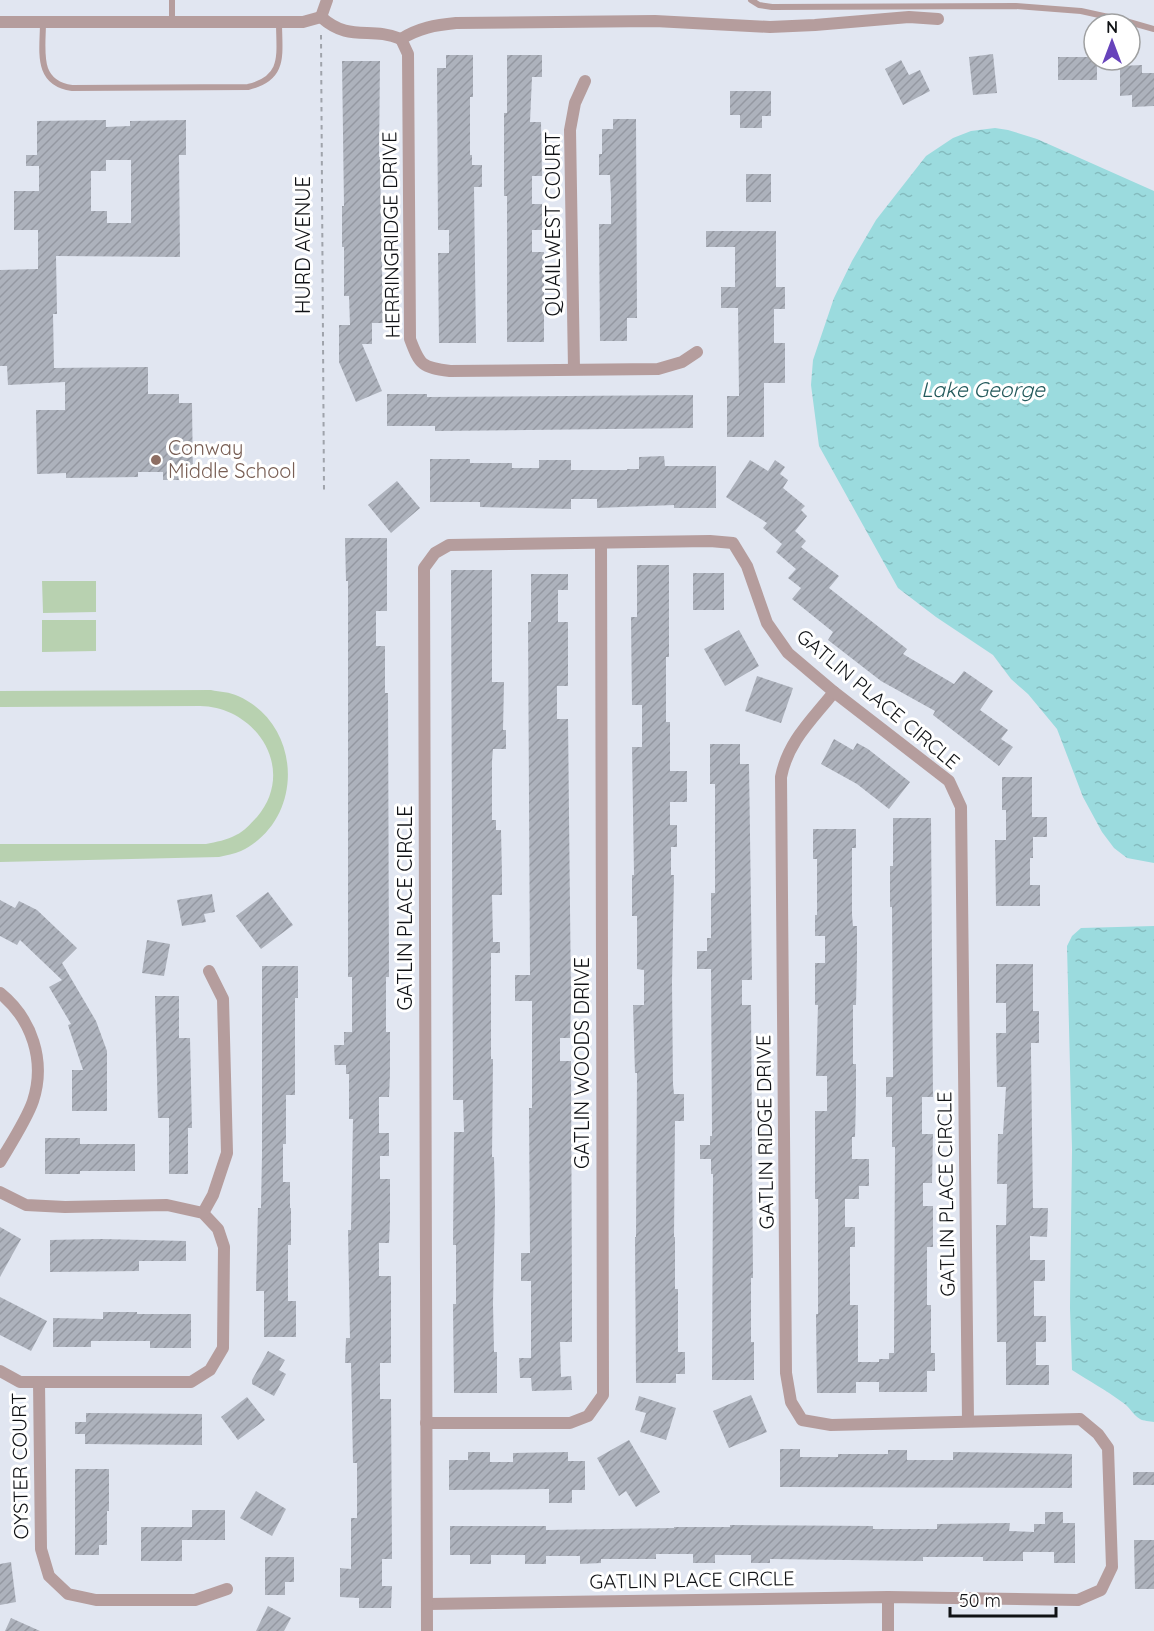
<svg xmlns="http://www.w3.org/2000/svg" width="1154" height="1631" font-family="Quicksand,sans-serif">
<style>
.garden{fill:#b8d1b0}
.water{fill:url(#water-ripples)}
.building{fill:url(#building-hatch);fill-rule:evenodd}
.lines{fill:none;stroke-linecap:round;stroke-linejoin:round}
.path{stroke:#9fa3ab;stroke-width:2;stroke-dasharray:4.5 4.5;stroke-linecap:butt}
.lane{stroke:#b59d9d;stroke-width:6}
.street{stroke:#b59d9d;stroke-width:12}
.education-dot{fill:#8d6e63;stroke:#fff;stroke-width:2}
.labels{text-anchor:middle;stroke-width:6;stroke-linejoin:round;paint-order:stroke}
.street-label{font-size:20px;fill:#101215;stroke:#fff}
.education-label{font-size:20px;fill:#785e54;stroke:#fff;text-anchor:start}
.water-label{font-size:21px;font-style:italic;fill:#23595b;stroke:#fff}
</style>
<defs>
<pattern id="water-ripples" width="26" height="14" patternUnits="userSpaceOnUse" patternTransform="scale(1.5)"><rect width="26" height="14" fill="#9bdbde"/><path d="M2 4q2-2 4 0t4 0M15 11q2-2 4 0t4 0" fill="none" stroke="#84bbbe"/></pattern>
<pattern id="building-hatch" width="6" height="6" patternUnits="userSpaceOnUse" patternTransform="scale(1.5)"><rect width="6" height="6" fill="#adb2bc"/><path d="M-1 1l2-2M0 6l6-6M5 7l2-2" fill="none" stroke="#9498a1"/></pattern>
</defs>
<rect width="100%" height="100%" fill="#e1e6f1"/>
<g class="garden">
<polygon points="42,581 96,581 96,612 43,613"/>
<polygon points="42,620 96,620 96,651 42,652"/>
<path d="M211 690C220 692 230 692 238 696 303 725 305 820 241 851 234 854 226 855 219 857L0 862V844H206C216 842 227 840 236 835 245 831 251 823 257 817 297 770 257 707 200 706L0 707V691Z"/>
</g>
<g class="water">
<polygon points="995,128 1008,130 1037,139 1154,191 1154,863 1127,858 1114,848 1102,832 1083,797 1057,729 1028,694 1011,679 993,655 936,617 898,588 819,446 811,385 813,360 834,298 852,261 876,220 926,156 953,138 971,131"/>
<path d="M1154 926V1422C1150 1421 1143 1421 1140 1419 1133 1415 1129 1406 1122 1402 1106 1390 1089 1381 1072 1370L1070 1308 1072 1149 1067 946 1072 936 1081 928Z"/>
</g>
<g class="building">
<polygon points="993,54 997,93 973,95 969,57"/>
<polygon points="446,55 473,55 473,97 470,97 470,155 472,155 472,165 482,165 482,187 474,187 476,343 439,343 438,253 449,253 449,230 438,230 437,68 446,68"/>
<polygon points="507,55 542,55 542,77 532,77 530,122 541,122 542,176 532,176 532,204 542,204 542,230 532,230 532,252 544,252 544,342 507,342 507,196 504,196 504,113 507,113"/>
<polygon points="1058,57 1094,57 1094,60 1097,60 1097,80 1058,80"/>
<polygon points="901,60 909,75 920,70 930,91 903,105 885,69"/>
<polygon points="342,61 380,61 379,157 380,157 383,323 372,323 372,344 362,344 382,391 356,402 339,362 339,325 350,325 349,296 344,296 344,247 342,247 342,206 344,206"/>
<polygon points="1142,65 1142,73 1154,73 1154,106 1132,107 1132,95 1120,96 1120,66"/>
<polygon points="730,91 771,91 771,116 762,116 762,128 740,128 740,115 730,115"/>
<polygon points="613,119 636,119 637,318 627,318 627,341 600,341 599,224 611,224 611,195 610,175 599,175 599,154 602,154 602,129 613,129"/>
<path d="M106 120V127L130 126V121L186 120V155H179L180 257 56 256 57 314H53L54 368 148 367V394H179V403H192L193 480H163V472H138V477L66 478V473L37 474 36 410H65V382L8 385 7 366H0V270L38 269V230H14V191H39V166H26V155H37V121ZM106 160H131V223H107V211H91V171H106Z"/>
<rect x="746" y="174" width="25" height="28"/>
<polygon points="706,231 776,231 776,287 785,287 785,309 774,309 774,343 785,343 785,383 764,383 764,437 727,437 727,396 739,396 738,308 721,308 721,287 735,287 735,247 706,247"/>
<polygon points="387,394 427,394 427,397 693,395 693,428 435,431 435,426 387,426"/>
<polygon points="664,456 665,466 716,466 716,508 674,508 674,505 597,508 597,499 571,499 571,509 480,507 480,502 430,502 430,459 470,459 470,463 512,463 512,468 539,468 539,460 571,460 571,470 627,470 627,469 639,469 639,457"/>
<polygon points="750,460 768,471 775,460 785,467 780,474 788,480 783,488 805,506 801,510 807,516 795,531 806,541 801,547 839,576 829,588 907,649 903,654 954,684 964,671 993,691 980,710 1008,730 1001,739 1013,747 999,766 933,715 935,711 881,681 828,640 833,632 792,599 801,588 788,578 796,569 776,552 782,544 763,528 767,523 726,497"/>
<polygon points="397,481 420,508 391,533 368,505"/>
<polygon points="345,538 387,538 387,611 376,611 376,646 385,646 385,693 388,693 389,977 386,977 386,1032 390,1032 390,1074 389,1097 379,1097 379,1133 389,1133 389,1156 380,1156 380,1179 390,1179 390,1220 389,1243 379,1243 379,1276 391,1276 391,1363 380,1363 380,1399 391,1399 392,1559 382,1559 382,1586 392,1586 391,1608 359,1608 359,1598 340,1597 340,1568 351,1569 351,1518 357,1518 357,1463 353,1463 351,1363 345,1363 346,1338 350,1338 348,1230 351,1230 353,1119 349,1119 349,1074 346,1074 346,1065 335,1065 334,1045 344,1045 344,1032 352,1032 352,977 348,977 348,581 346,581"/>
<polygon points="637,565 669,565 669,657 666,657 666,722 670,722 670,771 687,771 687,802 670,802 670,825 677,825 677,847 671,847 671,875 674,875 672,982 673,1084 674,1094 684,1094 684,1121 675,1121 674,1237 675,1237 675,1289 678,1289 678,1352 685,1352 685,1374 676,1374 676,1383 636,1383 635,1237 636,1237 637,1073 635,1073 633,1005 644,1005 644,970 637,969 637,916 632,916 632,875 634,875 632,747 642,747 642,705 632,705 631,617 637,617"/>
<polygon points="451,570 492,570 492,682 504,682 503,730 506,730 506,749 493,749 492,761 492,820 496,820 496,830 501,830 502,875 502,895 492,895 493,942 500,942 500,953 491,953 491,1059 493,1059 492,1157 494,1157 495,1205 493,1304 494,1352 497,1352 497,1393 454,1393 453,1304 456,1304 456,1245 453,1245 454,1132 464,1132 463,1100 453,1100"/>
<rect x="693" y="573" width="31" height="37"/>
<polygon points="531,574 568,574 568,590 558,590 558,622 568,622 568,686 557,686 557,719 568,719 571,1001 570,1038 560,1038 560,1061 571,1061 572,1301 572,1342 560,1342 561,1377 571,1376 572,1390 532,1391 531,1378 520,1378 519,1358 531,1358 531,1281 521,1281 521,1253 530,1253 529,1108 532,1108 532,1001 515,1001 515,975 530,975 528,622 531,622"/>
<polygon points="739,630 759,666 725,686 704,649"/>
<polygon points="757,676 793,688 781,723 745,711"/>
<polygon points="834,739 853,750 857,743 868,749 910,782 889,809 857,784 821,764"/>
<polygon points="710,744 740,744 740,764 749,764 752,980 742,980 742,1005 751,1005 753,1278 751,1278 751,1342 754,1342 754,1380 712,1380 713,1174 711,1174 711,1159 700,1159 700,1145 710,1145 710,1136 712,1136 711,969 697,969 697,951 707,951 707,938 711,938 711,893 715,893 715,784 710,784"/>
<polygon points="1002,777 1032,777 1032,817 1047,817 1047,837 1033,837 1033,858 1030,858 1030,885 1040,885 1040,906 996,906 995,840 1006,840 1006,810 1002,810"/>
<polygon points="893,818 931,818 933,1097 922,1097 922,1134 933,1134 932,1183 923,1183 923,1206 933,1206 933,1247 927,1247 927,1305 931,1305 931,1353 935,1353 935,1371 927,1371 927,1392 879,1392 879,1382 856,1382 856,1393 817,1393 816,1314 818,1314 818,1199 815,1199 815,1111 827,1111 827,1076 816,1076 818,1005 815,1005 815,963 825,963 825,936 815,936 815,915 817,915 817,859 813,859 813,829 856,829 856,848 852,848 852,915 853,926 857,926 857,956 856,1005 853,1005 853,1064 856,1064 856,1098 855,1137 852,1137 852,1159 869,1159 869,1186 859,1186 859,1199 845,1199 845,1227 855,1227 855,1247 850,1247 850,1305 858,1305 858,1362 879,1362 879,1359 889,1359 889,1353 894,1353 895,1147 892,1147 892,1097 886,1097 886,1077 893,1077 892,907 890,907 890,866 893,866"/>
<polygon points="268,892 293,925 261,949 236,916"/>
<polygon points="212,894 215,912 204,914 206,922 182,926 177,900"/>
<polygon points="0,900 15,908 19,901 37,910 77,948 62,963 96,1021 107,1051 107,1111 72,1111 72,1070 83,1070 68,1025 71,1024 49,987 62,980 20,940 17,945 0,936"/>
<polygon points="147,940 170,944 164,976 142,973"/>
<polygon points="996,964 1033,964 1033,1011 1039,1011 1039,1043 1031,1043 1031,1053 1033,1208 1048,1208 1047,1237 1030,1236 1030,1260 1045,1260 1045,1281 1034,1281 1034,1316 1046,1316 1046,1342 1036,1342 1036,1365 1049,1365 1049,1385 1006,1385 1006,1342 997,1342 996,1225 1006,1225 1007,1184 997,1184 998,1134 1003,1134 1006,1087 997,1087 996,1033 1006,1033 1006,1003 996,1003"/>
<polygon points="262,966 298,966 298,998 295,998 295,1095 286,1095 286,1144 283,1144 283,1182 290,1182 290,1208 291,1208 291,1245 288,1245 288,1301 296,1301 296,1337 264,1337 264,1291 256,1291 258,1208 261,1208 262,1155"/>
<polygon points="155,996 179,996 179,1038 190,1038 192,1128 188,1128 188,1174 169,1174 169,1118 158,1118"/>
<polygon points="45,1138 80,1138 80,1144 135,1144 135,1171 80,1171 80,1174 45,1174"/>
<polygon points="0,1227 21,1239 0,1277"/>
<polygon points="101,1239 186,1241 186,1261 139,1261 139,1271 50,1272 50,1240"/>
<polygon points="0,1297 47,1321 31,1351 0,1335"/>
<polygon points="103,1312 137,1312 137,1314 191,1314 191,1348 150,1348 150,1341 91,1341 91,1347 53,1347 53,1318 103,1319"/>
<polygon points="268,1351 285,1360 279,1370 286,1374 274,1396 252,1384 252,1380"/>
<polygon points="751,1395 767,1432 729,1448 713,1411"/>
<polygon points="639,1396 676,1408 666,1440 640,1432 646,1413 635,1410"/>
<polygon points="247,1397 265,1420 238,1440 221,1417"/>
<polygon points="86,1413 202,1414 202,1445 85,1444 85,1434 75,1434 75,1422 86,1422"/>
<polygon points="629,1440 660,1492 636,1507 626,1491 619,1496 597,1458"/>
<polygon points="780,1449 800,1449 800,1457 838,1457 838,1454 888,1454 888,1450 907,1450 907,1460 953,1460 953,1452 1072,1454 1072,1488 780,1487"/>
<polygon points="468,1452 490,1452 490,1462 513,1462 513,1453 568,1452 568,1461 585,1461 585,1490 572,1490 572,1503 549,1503 549,1489 449,1490 449,1460 468,1460"/>
<polygon points="75,1469 109,1469 109,1511 107,1511 107,1545 99,1545 99,1555 75,1555"/>
<rect x="1133" y="1472" width="21" height="13"/>
<polygon points="256,1491 286,1509 272,1536 240,1518"/>
<polygon points="192,1510 225,1510 225,1540 182,1540 182,1561 141,1561 141,1527 192,1527"/>
<polygon points="1045,1512 1063,1512 1063,1523 1075,1523 1075,1563 1054,1563 1054,1552 1023,1552 1023,1561 983,1561 983,1557 923,1557 923,1561 770,1559 770,1563 751,1563 751,1555 715,1555 715,1563 693,1563 693,1554 656,1554 656,1559 601,1559 601,1563 580,1564 580,1556 546,1556 546,1564 525,1564 525,1555 491,1555 491,1564 470,1564 470,1555 450,1555 450,1526 546,1526 546,1530 674,1528 674,1527 730,1527 730,1525 873,1526 873,1529 937,1529 937,1524 1010,1523 1009,1531 1034,1532 1034,1524 1045,1524"/>
<polygon points="1134,1540 1154,1540 1154,1589 1135,1589"/>
<polygon points="265,1557 294,1557 294,1582 285,1582 285,1595 265,1595"/>
<polygon points="11,1562 16,1602 0,1605 0,1564"/>
<polygon points="268,1606 291,1618 284,1631 256,1631"/>
<polygon points="11,1618 40,1631 5,1631"/>
</g>
<g class="lines">
<polyline class="path" points="321,35 324,491"/>
<g class="lane">
<polyline points="172,0 172,22"/>
<polyline points="751,0 759,5 772,7 1016,6 1081,11 1122,20 1154,29"/>
<path d="M43 22C43 50 35 83 72 88L248 87C286 78 279 54 279 22"/>
</g>
<g class="street">
<path d="M321 17C350 43 370 26 401 39"/>
<polyline points="321,17 327,0"/>
<polyline points="0,22 303,22 321,17"/>
<path d="M401 39 408 54 410 339C420 366 422 367 450 371L658 369 682 362 697 352"/>
<path d="M401 39C419 28 435 25 456 23L655 21 770 27 815 25 909 17 938 19"/>
<polyline points="574,369 570,130 575,103 585,81"/>
<path d="M0 993C32 1019 46 1061 33 1101 27 1119 10 1145 0 1162"/>
<polyline points="0,1192 26,1205 65,1207 167,1205 203,1213 218,1229 224,1247 223,1348 210,1370 191,1382 20,1382 0,1371"/>
<polyline points="203,1213 213,1195 227,1153 223,999 209,971"/>
<polyline points="39,1382 41,1549 49,1576 68,1594 96,1600 195,1600 227,1589"/>
<polyline points="426,1423 570,1423 588,1416 603,1395 601,543"/>
<polyline points="888,1597 888,1631"/>
<path d="M428 1604 888 1597 1078 1600 1101 1590 1112 1567 1108 1448 1098 1434 1080 1419 831 1425 802 1420 791 1402 786 1373 781 777C788 741 812 720 834 692"/>
<polyline points="427,1631 424,568 435,553 449,545 710,541 733,543 747,566 767,623 788,653 834,692 949,781 961,807 968,1421"/>
</g>
</g>
<circle class="education-dot" cx="156" cy="460" r="6"/>
<g class="labels">
<g class="street-label">
<text transform="translate(553 224) rotate(-90)" y="7">QUAILWEST COURT</text>
<text transform="translate(391 235) rotate(-91)" y="7">HERRINGRIDGE DRIVE</text>
<text transform="translate(303 245) rotate(-90)" y="7">HURD AVENUE</text>
<text transform="translate(878 699) rotate(40)" y="7">GATLIN PLACE CIRCLE</text>
<text transform="translate(405 908) rotate(-90)" y="7">GATLIN PLACE CIRCLE</text>
<text transform="translate(582 1063) rotate(-90)" y="7">GATLIN WOODS DRIVE</text>
<text transform="translate(765 1132) rotate(-91)" y="7">GATLIN RIDGE DRIVE</text>
<text transform="translate(946 1194) rotate(-91)" y="7">GATLIN PLACE CIRCLE</text>
<text transform="translate(20 1466) rotate(-91)" y="7">OYSTER COURT</text>
<text transform="translate(692 1580) rotate(-1)" y="7">GATLIN PLACE CIRCLE</text>
</g>
<g class="education-label">
<text x="168" y="455">Conway<tspan x="168" dy="23">Middle School</tspan></text>
</g>
<g class="water-label">
<text x="983" y="397">Lake George</text>
</g>
</g>
<g transform="translate(1112 42)"><circle r="28" fill="#ffffff" stroke="#9fa0a1" stroke-width="1.5"/>
<path d="M0-4.5L10 22L0 15L-10 22Z" fill="#6743bb"/>
<text y="-9" font-size="16" font-weight="bold" text-anchor="middle" fill="#101215">N</text>
</g>
<path d="M950 1607v9h106v-9" fill="none" stroke="#101215" stroke-width="3"/>
<text x="959" y="1607" font-size="18" fill="#101215" stroke="#ffffff" stroke-width="4.5" paint-order="stroke">50 m</text>
</svg>
